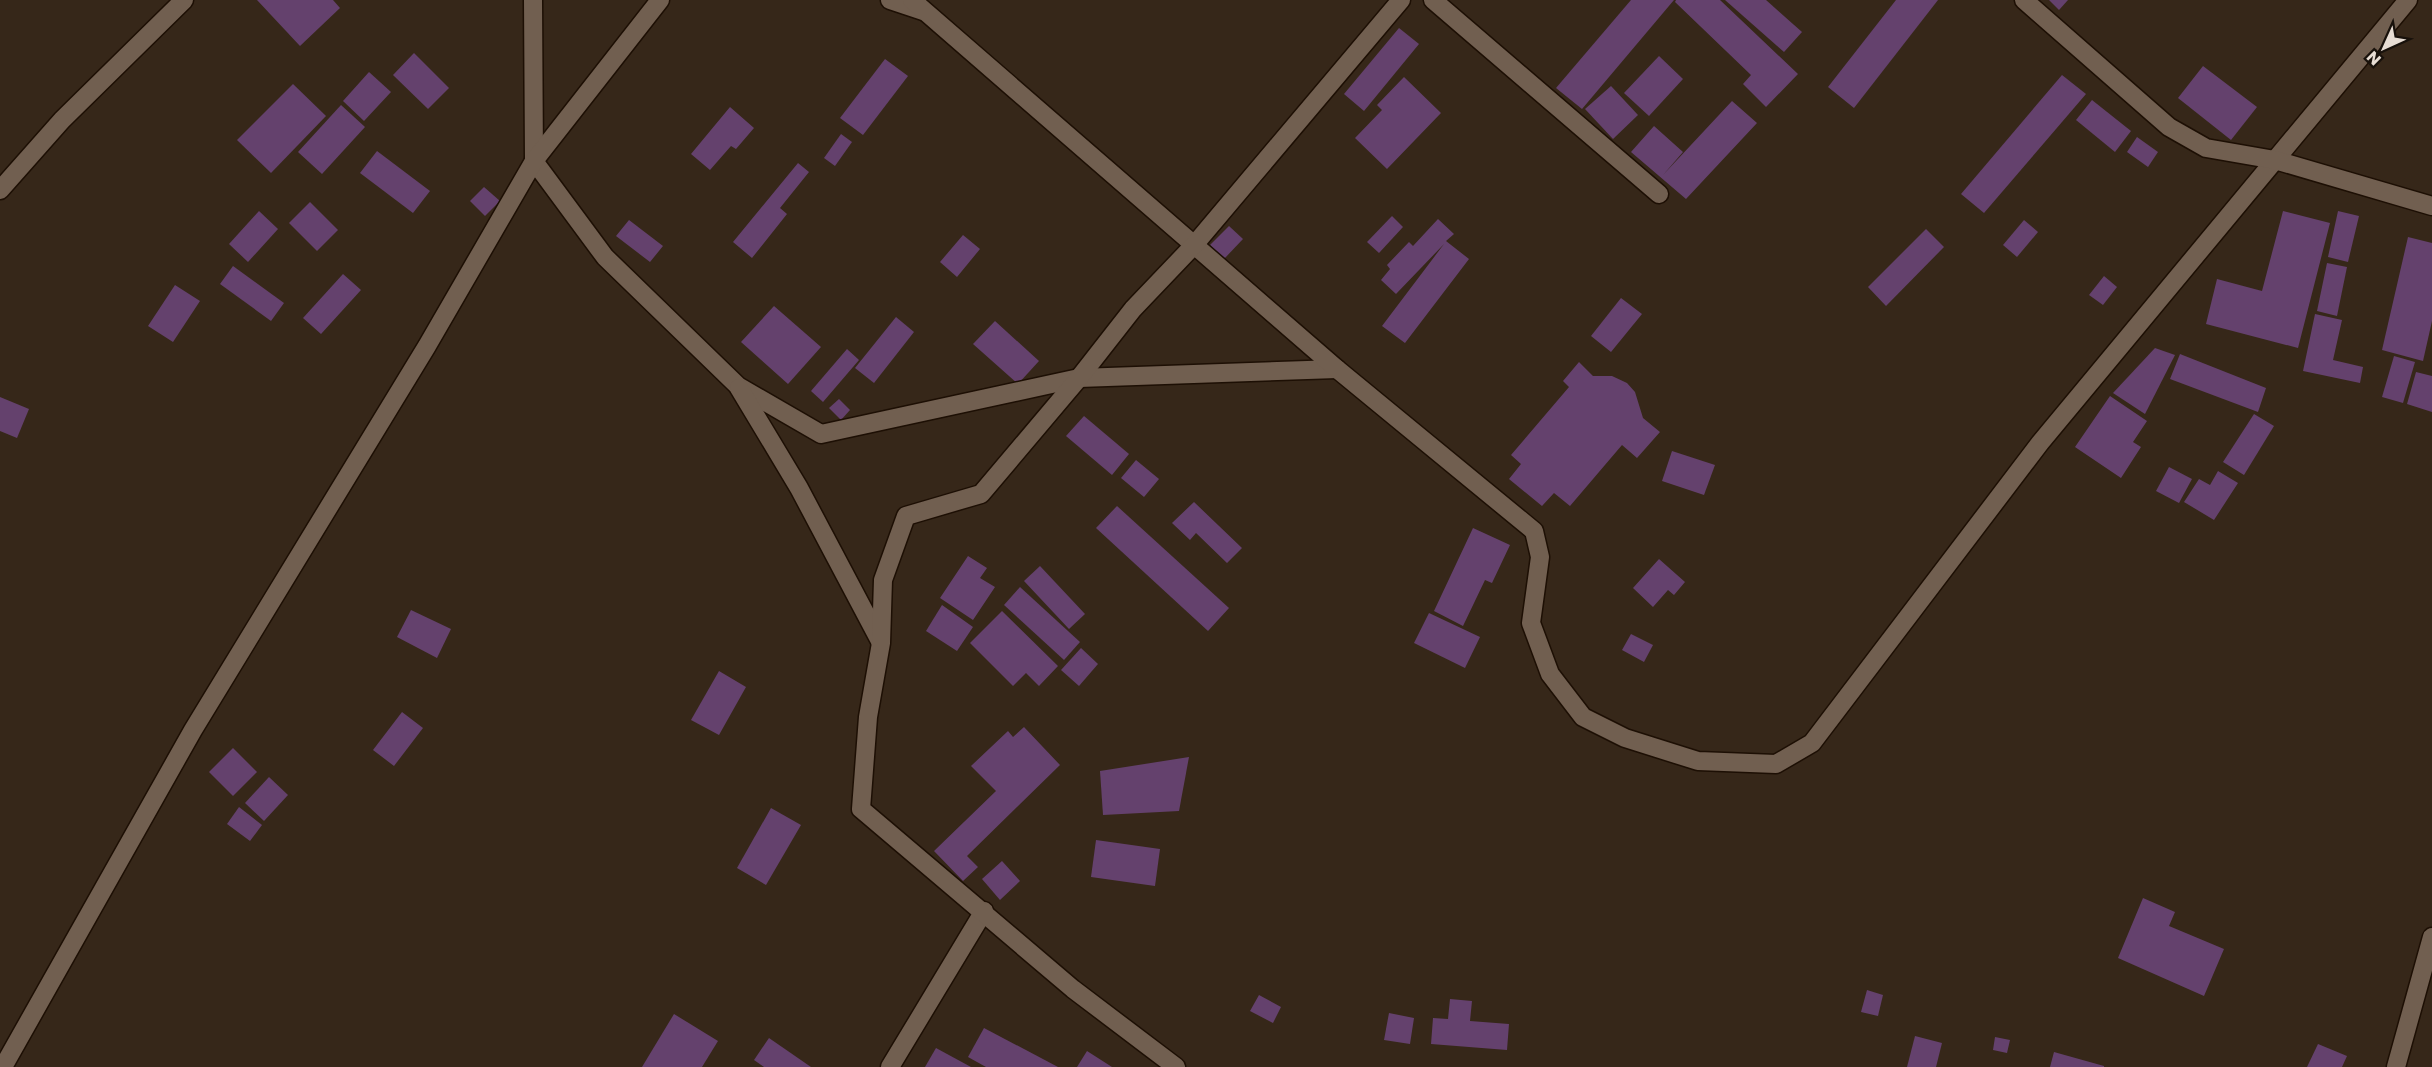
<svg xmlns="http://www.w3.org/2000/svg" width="2432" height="1067" font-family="Poppins,sans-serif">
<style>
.building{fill:#64416d}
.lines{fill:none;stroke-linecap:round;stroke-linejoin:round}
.minor-casing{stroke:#1d0f04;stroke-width:21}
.minor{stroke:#715f50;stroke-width:18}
</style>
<rect width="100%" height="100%" fill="#362719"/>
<g class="building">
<polygon points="257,0 333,0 340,8 300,46"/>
<polygon points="1631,0 1674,0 1582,109 1556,88"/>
<polygon points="1676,0 1720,0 1798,74 1766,107 1743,84 1751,75 1675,2"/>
<polygon points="1725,0 1766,0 1802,32 1784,52"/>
<polygon points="1896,0 1938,0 1854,108 1828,87"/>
<polygon points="2049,0 2068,0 2059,10"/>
<polygon points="1399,28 1419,44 1364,111 1344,94"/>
<polygon points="414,53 449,88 428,109 393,75"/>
<polygon points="1659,56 1683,79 1649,116 1624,93"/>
<polygon points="885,59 908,76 863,135 840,118"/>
<polygon points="2203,66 2257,107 2231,140 2178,98"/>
<polygon points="369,72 391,92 364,121 343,101"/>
<polygon points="2062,75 2086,94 1984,213 1961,194"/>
<polygon points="1404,77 1441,113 1387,169 1355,138 1382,110 1377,105"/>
<polygon points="293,84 326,116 271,173 237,140"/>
<polygon points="1611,86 1638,115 1613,139 1585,109"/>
<polygon points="2092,100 2131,131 2115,152 2076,120"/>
<polygon points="1732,101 1757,123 1686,199 1631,152 1654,126 1683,152 1663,175"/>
<polygon points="341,105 365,127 322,174 298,152"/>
<polygon points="730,107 754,128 736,149 731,146 710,170 691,154"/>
<polygon points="841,134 852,142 835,166 824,158"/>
<polygon points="2137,137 2158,152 2148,167 2127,152"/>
<polygon points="377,151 430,191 413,213 360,173"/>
<polygon points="798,163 809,172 780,208 787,214 752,258 733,242"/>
<polygon points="484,187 500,201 485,216 470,201"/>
<polygon points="310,202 338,230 317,251 289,223"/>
<polygon points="259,211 278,229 248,262 229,244"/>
<polygon points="2283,211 2330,223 2298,348 2206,324 2217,279 2262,291"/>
<polygon points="2338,211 2359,216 2348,262 2328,257"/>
<polygon points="1392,216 1403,227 1379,253 1367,242"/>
<polygon points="1438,219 1454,234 1446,241 1469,259 1405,343 1382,326 1444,244 1396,294 1381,280 1390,269 1387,265 1409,242 1413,246"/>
<polygon points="629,220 663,246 650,262 616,236"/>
<polygon points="2024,220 2038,232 2017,257 2003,245"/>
<polygon points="1229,226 1243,239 1224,259 1210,245"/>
<polygon points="1926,229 1944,247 1886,306 1868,287"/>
<polygon points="963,235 980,249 957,277 940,262"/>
<polygon points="2408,237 2432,243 2432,321 2423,361 2382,350"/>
<polygon points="2327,263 2347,267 2337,316 2317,311"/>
<polygon points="233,266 284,303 271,321 220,284"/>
<polygon points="343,274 361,290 321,334 303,318"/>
<polygon points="2104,276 2117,287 2103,305 2089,295"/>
<polygon points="175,285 200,301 173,342 148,326"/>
<polygon points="1621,298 1642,314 1611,352 1591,336"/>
<polygon points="774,306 821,347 788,384 741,342"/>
<polygon points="2315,314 2342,320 2333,360 2363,367 2360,383 2303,371"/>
<polygon points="896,317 914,332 874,383 855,368"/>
<polygon points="995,321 1039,361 1018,384 973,344"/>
<polygon points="2155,348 2175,355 2145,414 2113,393"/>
<polygon points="847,349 859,360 823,402 811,391"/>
<polygon points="2180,354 2266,388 2258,412 2170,379"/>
<polygon points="2394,356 2415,362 2403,403 2382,397"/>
<polygon points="1579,362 1593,376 1612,376 1627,383 1635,392 1643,418 1660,432 1637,458 1622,445 1570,506 1554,493 1542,506 1509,479 1521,464 1511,455 1569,387 1563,381"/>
<polygon points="2416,372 2432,376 2432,412 2407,404"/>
<polygon points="2110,396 2147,421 2133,442 2141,447 2121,478 2075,447"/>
<polygon points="0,397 29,409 17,438 0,431"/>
<polygon points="839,399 850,410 841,420 829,408"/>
<polygon points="2254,414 2274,426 2244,475 2223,462"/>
<polygon points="1084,416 1129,454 1112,475 1066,436"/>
<polygon points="1672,451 1715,465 1704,495 1662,481"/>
<polygon points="1136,460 1159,479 1144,497 1121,478"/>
<polygon points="2169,467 2192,479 2179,503 2156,491"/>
<polygon points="2218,471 2238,483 2214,520 2184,502 2199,479 2210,485"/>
<polygon points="1194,502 1242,548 1227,563 1196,533 1190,540 1172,523"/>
<polygon points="1117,506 1229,608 1208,631 1096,528"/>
<polygon points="1473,528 1510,545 1492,583 1485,580 1463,626 1434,611"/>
<polygon points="968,556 987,568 980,578 995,587 973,620 940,598"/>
<polygon points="1659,559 1685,582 1674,595 1668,590 1653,607 1633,588"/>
<polygon points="1040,566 1085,614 1069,629 1024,581"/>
<polygon points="1020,587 1080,642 1064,660 1004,605"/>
<polygon points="942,605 973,627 957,651 926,631"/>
<polygon points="411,610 451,629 437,658 397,637"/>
<polygon points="1002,611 1058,666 1039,686 1026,673 1013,686 970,643"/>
<polygon points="1429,613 1480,637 1465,668 1414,643"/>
<polygon points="1631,634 1653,645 1644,662 1622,650"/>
<polygon points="1081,648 1098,664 1079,686 1061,670"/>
<polygon points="719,671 746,687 719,735 691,720"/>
<polygon points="402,712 423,728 394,766 373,750"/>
<polygon points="1024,727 1060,765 967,856 978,867 963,881 934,851 996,791 971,766 1008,731 1013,737"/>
<polygon points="233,748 257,772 233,796 209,772"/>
<polygon points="1189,757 1179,811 1103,815 1100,771"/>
<polygon points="269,777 288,795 264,821 245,803"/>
<polygon points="239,807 262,825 250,841 227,824"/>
<polygon points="771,808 801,825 766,885 737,868"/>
<polygon points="1096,840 1160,849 1155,886 1091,877"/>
<polygon points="1002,861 1020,881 1000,900 982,879"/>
<polygon points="2143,898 2175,912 2169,926 2224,949 2204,996 2118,958"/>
<polygon points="1867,990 1883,995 1878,1016 1861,1012"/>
<polygon points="1259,995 1281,1007 1273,1023 1250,1011"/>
<polygon points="1450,999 1472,1001 1470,1021 1509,1024 1507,1050 1431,1044 1433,1018 1448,1019"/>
<polygon points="1389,1013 1414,1018 1410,1044 1384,1040"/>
<polygon points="674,1014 718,1041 702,1067 642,1067"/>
<polygon points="984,1028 1058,1067 986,1067 968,1057"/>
<polygon points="1915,1036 1942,1043 1936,1067 1907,1067"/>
<polygon points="1995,1037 2010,1040 2007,1053 1993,1050"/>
<polygon points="769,1038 811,1067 764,1067 754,1060"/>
<polygon points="2318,1044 2347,1056 2342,1067 2307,1067"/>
<polygon points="936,1048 971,1067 925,1067"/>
<polygon points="1087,1051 1112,1067 1077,1067"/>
<polygon points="2054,1052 2104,1066 2104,1067 2050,1067"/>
</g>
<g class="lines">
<defs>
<g id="minor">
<polyline points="533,0 534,161 605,257 738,386 821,434 1079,378 1337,369"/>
<polyline points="890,0 923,11"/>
<polyline points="912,0 1337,369 1534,531 1540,557 1531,623 1550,674 1583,717 1625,738 1698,761 1776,764 1812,743 2040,443 2408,0"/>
<polyline points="1433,0 1659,194"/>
<polyline points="2024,0 2169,127 2206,148 2275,160 2432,206"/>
<polyline points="0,190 62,120 184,0"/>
<polyline points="739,388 799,488 880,641"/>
<polyline points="3,1067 193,730 427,346 534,161 660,0"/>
<polyline points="890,1067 984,911"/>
<polyline points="1176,1067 1073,989 861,809 868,717 881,643 883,580 906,516 981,494 1079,378 1133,309 1195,244 1401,0"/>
<polyline points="2396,1067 2432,937"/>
</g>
</defs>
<use href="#minor" class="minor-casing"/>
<use href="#minor" class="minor"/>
</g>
<g transform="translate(2384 48) rotate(225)" stroke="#18110b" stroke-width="4.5" paint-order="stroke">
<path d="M0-4.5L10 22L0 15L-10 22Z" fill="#e7ddd4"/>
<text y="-9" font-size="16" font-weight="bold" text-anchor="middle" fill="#e7ddd4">N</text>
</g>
</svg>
